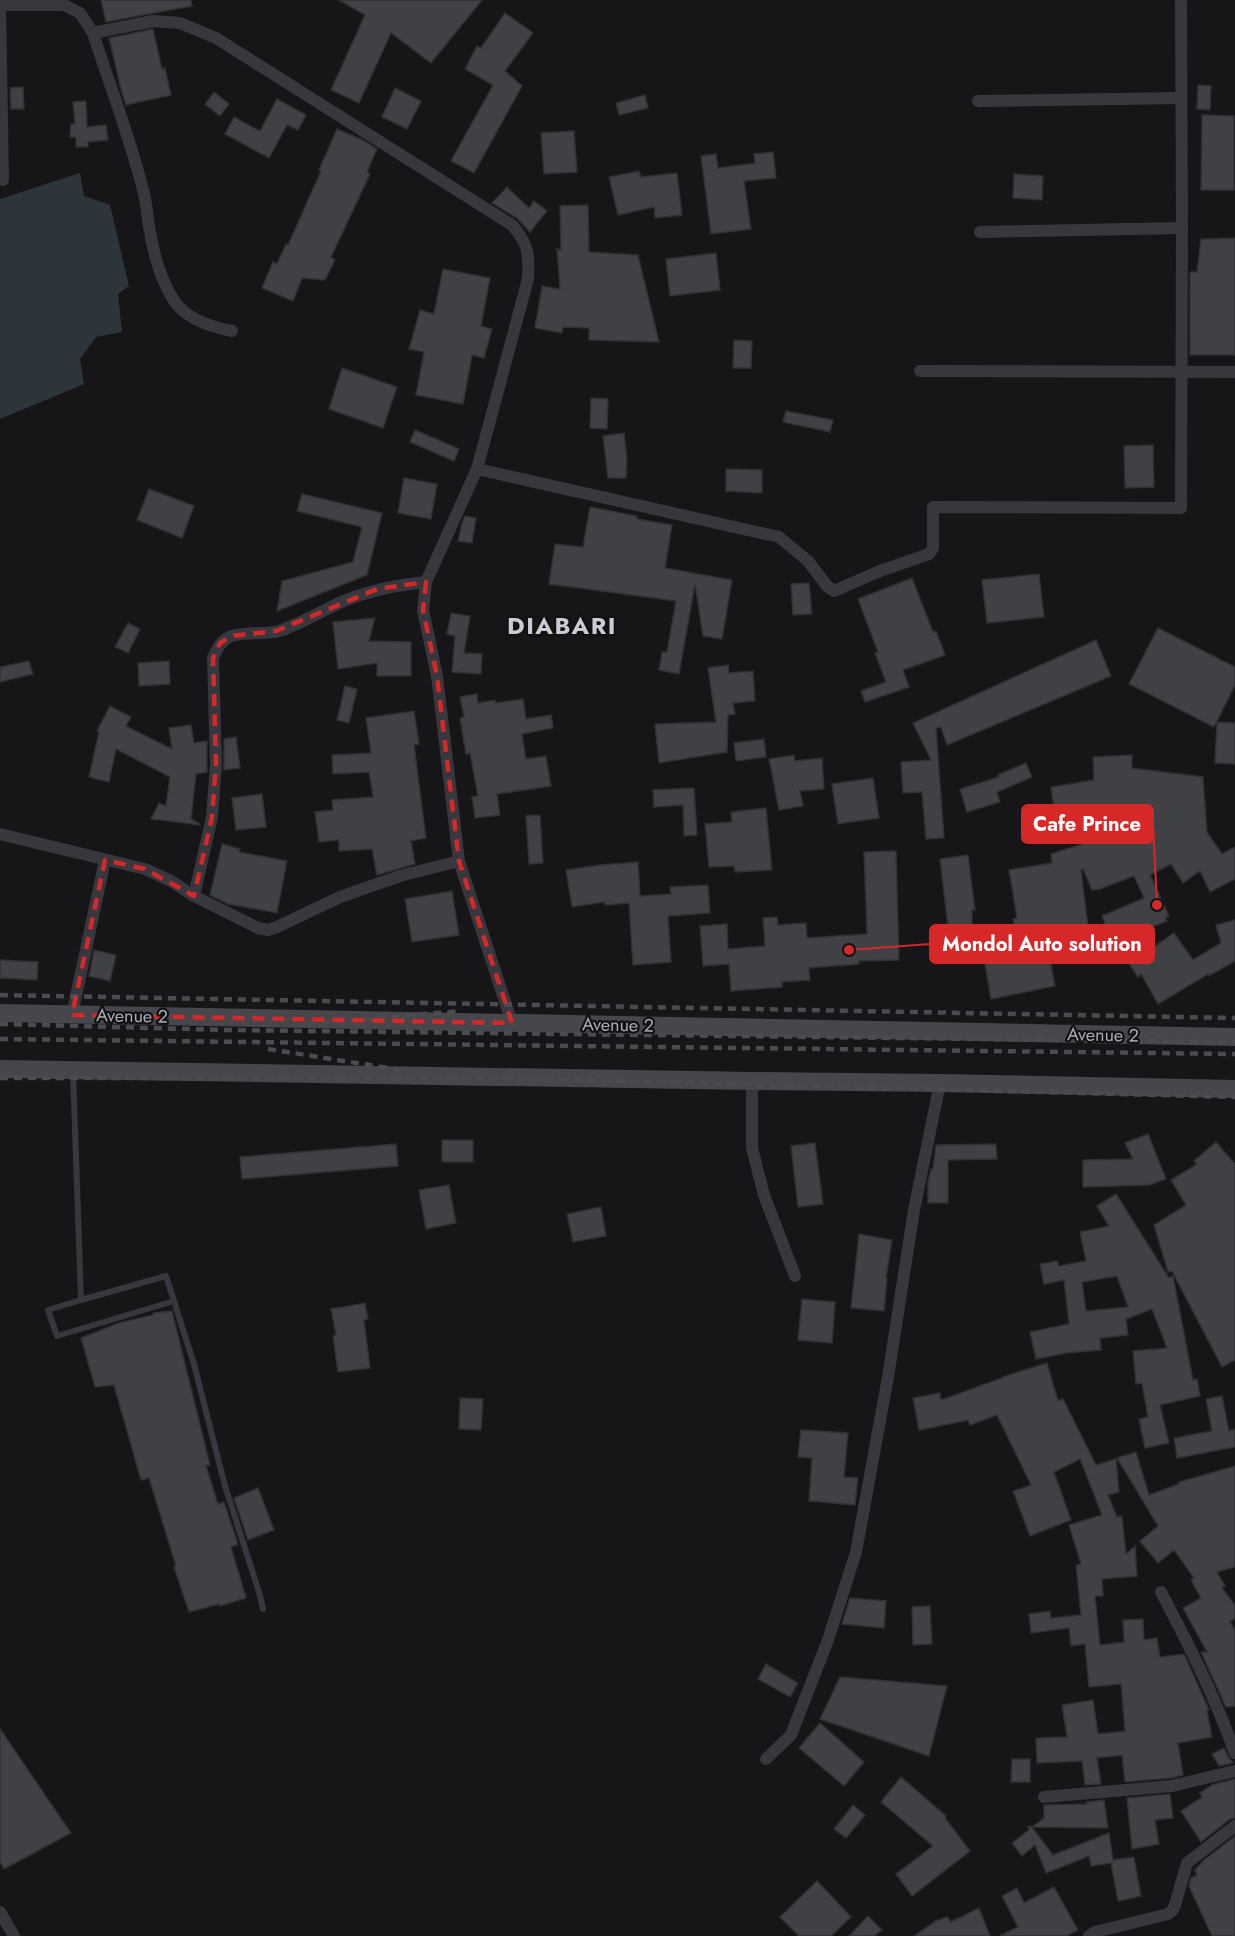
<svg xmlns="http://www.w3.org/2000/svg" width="1235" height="1936" font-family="Jost,sans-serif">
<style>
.water{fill:#2c353c}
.building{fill:#404145;stroke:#303034;stroke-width:1.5;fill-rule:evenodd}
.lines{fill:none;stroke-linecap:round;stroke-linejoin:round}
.lane{stroke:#37383d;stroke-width:6}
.street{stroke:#37383d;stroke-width:12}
.secondary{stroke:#45474d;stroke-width:18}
.rail{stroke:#4a4c52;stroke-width:4.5;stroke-dasharray:8 6;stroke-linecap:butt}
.marked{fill:none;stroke:#d62828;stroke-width:4.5;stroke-dasharray:12 8;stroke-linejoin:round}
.labels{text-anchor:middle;stroke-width:4.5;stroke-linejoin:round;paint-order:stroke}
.street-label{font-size:18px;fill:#a8adb8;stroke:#111113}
.district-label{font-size:24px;font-weight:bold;letter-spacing:1.5px;fill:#c9ccd4;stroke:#111113}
.leader{fill:none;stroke:#d62828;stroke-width:2}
.callout-dot{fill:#d62828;stroke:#111113;stroke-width:2}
.callout{fill:#d62828;stroke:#d62828;stroke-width:2}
.callout-label{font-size:20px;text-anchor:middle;font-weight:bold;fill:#fff}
</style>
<rect width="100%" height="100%" fill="#161618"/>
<polygon class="water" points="80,173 84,196 110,205 129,286 118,294 122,332 96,337 80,359 84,384 0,419 0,199"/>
<g class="building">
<polygon points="101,0 191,0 192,6 106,22"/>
<polygon points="339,0 482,0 431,63 391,33 359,103 331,90 365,15"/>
<polygon points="505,13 533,33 505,71 522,86 474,173 451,161 493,85 465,69 477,46 481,48"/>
<polygon points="153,29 162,69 165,68 171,95 126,105 121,89 109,38"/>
<polygon points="1198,85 1211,86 1210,110 1197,109"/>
<polygon points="23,87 24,109 11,109 10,88"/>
<polygon points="395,88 421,101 407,129 382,117"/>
<polygon points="214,92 229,104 220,116 205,104"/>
<polygon points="645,95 648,108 619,115 616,103"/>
<polygon points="277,99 306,115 298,130 287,125 269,158 225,134 234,117 260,131"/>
<polygon points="86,101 87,127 106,125 108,140 88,142 88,147 76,147 76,137 70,137 71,124 75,124 73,102"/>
<polygon points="1202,115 1234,116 1234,190 1201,190"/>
<polygon points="337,129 363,140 377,149 367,172 370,174 331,257 335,260 325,280 302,278 293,301 262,288 273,262 277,264 286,244 288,245 321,171 319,170"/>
<polygon points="574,131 577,172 544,174 541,133"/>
<polygon points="773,152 776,178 744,181 751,229 711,234 701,156 716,154 718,168 755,163 754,154"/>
<polygon points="639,171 641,177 677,173 682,215 655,218 654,207 618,215 609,177"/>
<polygon points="1014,174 1043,176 1042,200 1013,198"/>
<polygon points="507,187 529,208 534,201 547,211 530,232 517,218 492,203"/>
<polygon points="588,205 589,252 638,255 659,342 589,340 589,328 563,327 562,333 535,328 542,286 560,289 557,249 561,250 560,206"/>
<polygon points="1235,238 1235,355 1190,355 1190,272 1197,272 1201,239"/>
<polygon points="716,253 720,290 670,296 666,259"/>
<polygon points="443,269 490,278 481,326 492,329 484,358 472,355 463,404 416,395 424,352 409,349 420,310 434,314"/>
<polygon points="734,340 752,341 751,368 733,368"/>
<polygon points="342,368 397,387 383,428 329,409"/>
<polygon points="591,398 608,399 607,429 590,428"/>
<polygon points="786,411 833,420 830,432 783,422"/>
<polygon points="415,430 459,449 454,461 410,442"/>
<polygon points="624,433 627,459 626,478 608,478 603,436"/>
<polygon points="1153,445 1154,487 1125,488 1124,446"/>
<polygon points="726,469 762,470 762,493 726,491"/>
<polygon points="404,478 437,484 431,519 398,513"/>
<polygon points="149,489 194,506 182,538 137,520"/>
<polygon points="302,494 382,513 367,575 277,611 282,581 353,562 362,527 297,511"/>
<polygon points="590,507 637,516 637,519 672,525 665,568 732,580 722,639 703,636 695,584 679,674 659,670 662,652 667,652 676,601 549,584 555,544 583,547"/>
<polygon points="465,516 476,518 472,543 458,541 462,523"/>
<polygon points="1039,574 1044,617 987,623 982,580"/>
<polygon points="912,578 933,632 936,631 945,655 903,670 909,687 865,702 861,691 886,682 875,653 878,652 858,599"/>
<polygon points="809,583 812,614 793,615 791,584"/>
<polygon points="451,613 470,616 464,653 482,654 481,674 452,672 455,636 447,634"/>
<polygon points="375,618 369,641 411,642 411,676 377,676 377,663 338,669 333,622"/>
<polygon points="128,623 140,629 128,653 115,647"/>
<polygon points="1158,628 1235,667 1235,685 1214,727 1129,684"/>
<polygon points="1096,640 1111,676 947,745 941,727 936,728 944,838 926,839 922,792 903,793 901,762 931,760 913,723"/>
<polygon points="29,661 33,674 0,682 0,667"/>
<polygon points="169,661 170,684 139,686 138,663"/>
<polygon points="728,665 729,673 753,671 755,701 733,703 735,714 728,715 727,752 659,763 655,724 716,722 708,668"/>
<polygon points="345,686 357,689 349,723 337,720"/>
<polygon points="477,694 478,703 495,700 496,703 523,699 526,719 551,715 553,728 522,734 526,759 546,756 551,786 497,794 500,815 475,818 472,797 478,796 470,753 466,754 460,718 464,717 460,697"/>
<polygon points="110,706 131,717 126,726 172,749 169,728 191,725 194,743 207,741 207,772 196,774 191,819 200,824 200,825 151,819 159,803 166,806 170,777 116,749 109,782 89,777 99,732 97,731"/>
<polygon points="414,711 419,744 414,745 426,838 411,841 415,864 377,875 372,849 339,851 339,840 319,842 315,812 333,810 332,800 373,797 369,772 333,774 332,755 371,753 366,718"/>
<polygon points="1217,722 1235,723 1235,764 1215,763"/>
<polygon points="236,737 240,768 224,770 224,739"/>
<polygon points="764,739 766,757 736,761 734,743"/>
<polygon points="794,755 795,761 822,758 824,789 800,791 803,806 779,810 769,759"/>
<polygon points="1132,755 1132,768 1203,777 1207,832 1222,854 1235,847 1235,879 1210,892 1200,871 1183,883 1171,864 1150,875 1169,916 1165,918 1167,921 1113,943 1102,916 1144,898 1134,876 1100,889 1092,890 1083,869 1081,870 1092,959 1051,964 1055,986 991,999 984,958 937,957 938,927 948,927 940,859 968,855 975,910 972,910 972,947 1017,939 1013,919 1017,918 1009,870 1052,863 1051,854 1107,836 1102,809 1055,817 1051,787 1094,780 1093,757"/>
<polygon points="1026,763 1032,777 997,792 1000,802 967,812 960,789 999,777 998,775"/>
<polygon points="873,778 879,818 838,824 832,784"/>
<polygon points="694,788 697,835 684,836 683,805 654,807 653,790"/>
<polygon points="262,794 266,827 236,830 232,798"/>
<polygon points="766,808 772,870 735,872 734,866 709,867 705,824 732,822 731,812"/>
<polygon points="540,815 543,863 529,864 526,816"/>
<polygon points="222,844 240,849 239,852 287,861 277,913 228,904 210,895"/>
<polygon points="896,851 899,960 859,961 859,964 809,968 810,980 782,982 782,987 731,991 729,964 703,966 700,926 727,924 728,949 765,946 763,918 777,917 778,925 806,923 807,938 867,934 864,852"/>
<polygon points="638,862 640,896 671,894 670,887 708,885 710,913 668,916 671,962 633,965 629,903 605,905 604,902 572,907 566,870 600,865"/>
<polygon points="452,891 459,935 412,942 405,899"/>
<polygon points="1235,920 1235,961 1209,976 1208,974 1158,1004 1141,974 1138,977 1129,964 1174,933 1193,960 1221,943 1216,925"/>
<polygon points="94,950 116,955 110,981 89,976"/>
<polygon points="0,960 38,962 37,980 0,978"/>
<polygon points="1148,1134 1166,1179 1149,1185 1083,1187 1083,1160 1133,1159 1125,1143"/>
<rect x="442" y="1140" width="31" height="22"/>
<polygon points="1216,1142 1235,1164 1235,1360 1222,1367 1172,1271 1168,1272 1154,1225 1186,1205 1171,1180 1197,1164 1194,1161"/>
<polygon points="815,1143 823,1204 798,1207 791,1146"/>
<polygon points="396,1144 398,1166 242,1179 240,1157"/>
<polygon points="996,1144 997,1159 948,1160 948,1203 928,1203 928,1183 931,1169 933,1169 936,1145"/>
<polygon points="449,1185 456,1223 426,1229 419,1190"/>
<path d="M1116 1194 1169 1278 1173 1276 1193 1380 1197 1379 1200 1396 1160 1405 1169 1443 1145 1448 1139 1419 1148 1417 1142 1383 1136 1384 1133 1351 1167 1348 1152 1309 1126 1319 1128 1335 1100 1338 1101 1350 1066 1353 1036 1359 1030 1332 1069 1324 1064 1280 1044 1284 1040 1264 1057 1261 1059 1266 1086 1261 1080 1232 1109 1226 1097 1206ZM1117 1276 1128 1307 1086 1311 1082 1282Z"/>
<polygon points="601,1207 606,1236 573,1242 567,1214"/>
<polygon points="859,1234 892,1240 886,1278 887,1279 884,1311 851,1308"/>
<polygon points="802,1299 835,1302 832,1343 798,1340"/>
<polygon points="365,1303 368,1319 364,1320 370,1368 338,1372 333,1336 336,1335 331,1309"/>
<polygon points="172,1311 210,1465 206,1466 218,1504 224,1502 238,1544 231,1547 246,1598 220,1606 219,1604 189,1612 174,1567 176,1566 149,1478 141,1480 114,1385 95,1387 81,1338 119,1323 153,1315 153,1313"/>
<polygon points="1047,1363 1058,1401 1063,1399 1096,1465 1116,1459 1119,1492 1108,1495 1117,1517 1122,1516 1126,1554 1135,1546 1137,1576 1102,1579 1103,1596 1095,1596 1100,1645 1124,1642 1123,1620 1143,1619 1144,1640 1157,1638 1160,1657 1184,1654 1209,1710 1207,1711 1212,1737 1178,1743 1183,1775 1171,1778 1125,1782 1122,1755 1097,1758 1101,1784 1085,1785 1082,1761 1037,1763 1036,1738 1067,1737 1062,1705 1093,1700 1098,1734 1125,1731 1121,1684 1089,1687 1085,1644 1071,1646 1069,1628 1031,1633 1029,1614 1050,1611 1051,1618 1081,1615 1076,1565 1081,1564 1069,1525 1102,1515 1080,1459 1054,1472 1071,1520 1030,1536 1013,1491 1031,1485 997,1415 970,1425 968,1420 919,1430 913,1398 940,1393 941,1400 1002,1378 1002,1377"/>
<polygon points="1222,1396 1229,1431 1235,1429 1235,1447 1177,1458 1174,1438 1212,1431 1206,1399"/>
<polygon points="460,1398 483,1399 481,1430 459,1429"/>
<polygon points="801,1430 848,1433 844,1477 858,1478 855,1505 809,1501 812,1458 798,1457"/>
<polygon points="1136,1452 1149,1495 1179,1484 1179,1482 1235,1466 1235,1567 1217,1572 1225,1586 1222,1588 1235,1605 1235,1618 1230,1622 1235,1630 1235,1706 1226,1707 1201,1652 1207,1652 1183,1608 1201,1598 1191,1580 1194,1578 1174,1550 1158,1563 1140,1541 1158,1526 1117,1458"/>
<polygon points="258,1488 274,1530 248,1540 234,1498"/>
<polygon points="850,1598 886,1601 884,1628 842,1624"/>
<polygon points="930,1606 932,1644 913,1645 912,1607"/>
<polygon points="766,1664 798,1683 790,1697 758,1679"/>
<polygon points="840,1677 947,1686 929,1756 820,1719"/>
<polygon points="820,1723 864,1762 844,1786 799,1748"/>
<polygon points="0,1729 71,1833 4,1869 0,1862"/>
<polygon points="1224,1748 1228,1756 1233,1763 1219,1766 1212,1754"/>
<polygon points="1012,1759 1030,1759 1030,1782 1011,1782"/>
<polygon points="901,1777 946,1816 945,1818 970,1851 912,1896 896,1874 933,1846 881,1802"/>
<polygon points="1235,1779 1235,1818 1230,1819 1201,1842 1181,1811 1202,1797 1200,1793 1212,1785"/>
<polygon points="1170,1794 1173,1818 1155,1820 1159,1844 1132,1849 1127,1798"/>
<polygon points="1104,1800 1108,1828 1032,1827 1044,1818 1044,1805 1087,1804 1086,1802"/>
<polygon points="853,1805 865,1815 846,1838 834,1829"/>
<polygon points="1031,1826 1053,1855 1109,1833 1113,1860 1134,1857 1141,1896 1118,1901 1111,1863 1091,1866 1089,1856 1046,1873 1035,1845 1022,1856 1012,1843 1029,1830 1028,1827"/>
<polygon points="1235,1836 1235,1936 1212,1936 1189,1886 1191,1878 1197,1875 1195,1870 1203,1861"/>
<polygon points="817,1881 851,1917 831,1936 799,1936 780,1917"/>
<polygon points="1054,1887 1078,1930 1067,1936 999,1936 1018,1927 1002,1896 1017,1888 1024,1903"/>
<polygon points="979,1908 990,1936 914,1936 936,1921 947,1917 951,1922"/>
<polygon points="868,1916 882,1930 874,1936 849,1936"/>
</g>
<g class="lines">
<g class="lane">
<polyline points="73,1072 81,1300 166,1276 194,1364 225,1486 259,1592 263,1609"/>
<polyline points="81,1300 48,1310 57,1336 174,1301"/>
</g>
<g class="street">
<path d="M0 5H64L80 13 93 33C110 86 131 140 144 194 147 205 147 216 149 226 153 252 159 277 173 299 185 319 211 327 232 331"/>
<polyline points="0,5 3,180"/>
<polyline points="978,101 1181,98"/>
<polyline points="980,232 1182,228"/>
<polyline points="920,371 1235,372"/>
<polyline points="477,469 779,537 808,561 827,586 834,591 880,571 929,554 933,548 933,507 1181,508 1182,228 1181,0"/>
<path d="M0 834 145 869 171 881 194 896 258 928 268 930 277 927 340 897 400 876 459 861 437 676 423 610 426 582 477 469 528 279C529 254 529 245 512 225L216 38 180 23 153 21 93 33"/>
<polyline points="459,861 512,1023"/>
<path d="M194 896 212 817 216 764 213 658C217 649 220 642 229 637 241 631 264 635 279 631 300 624 318 613 337 604 366 591 395 585 426 582"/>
<polyline points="72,1015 105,860"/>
<polyline points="752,1081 752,1148 764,1195 795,1276"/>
<path d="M1161 1592C1189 1645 1215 1697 1235 1753"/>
<polyline points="766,1759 791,1735 828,1640 856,1552 888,1377 914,1210 940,1083"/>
<polyline points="1044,1797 1172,1786 1235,1771"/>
<polyline points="0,1912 14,1936"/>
<polyline points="1089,1936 1095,1932 1168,1914 1173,1910 1175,1905 1187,1863 1235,1826"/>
</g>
<g class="secondary">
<polyline points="0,1013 1235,1037"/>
<polyline points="0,1069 752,1081 940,1083 1235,1089"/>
</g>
<g class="rail">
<polyline points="0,995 1235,1018"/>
<polyline points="0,1024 228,1030 1235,1042"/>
<polyline points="308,1024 461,1011"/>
<polyline points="0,1039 1235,1054"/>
<polyline points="268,1049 407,1071"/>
<polyline points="0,1078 499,1078 1235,1097"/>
</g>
</g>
<path class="marked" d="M426 582 423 610 437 676 459 861 512 1023 72 1015 105 860 145 869 194 896 212 817 216 764 213 658 220 643 232 636 276 631 377 589Z"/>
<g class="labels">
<g class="street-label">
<text transform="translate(132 1016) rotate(1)" y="6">Avenue 2</text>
<text transform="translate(618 1025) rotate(1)" y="6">Avenue 2</text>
<text transform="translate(1103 1035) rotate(1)" y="6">Avenue 2</text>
</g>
<g class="district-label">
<text x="562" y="634">DIABARI</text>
</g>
</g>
<path class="leader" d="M1157 905L1153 824M849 950L930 944"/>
<g class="callout-dot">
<circle cx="1157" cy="905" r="6"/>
<circle cx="849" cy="950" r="6"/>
</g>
<g class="callout">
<rect x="1022" y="805" width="131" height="38" rx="6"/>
<rect x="930" y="925" width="224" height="38" rx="6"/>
</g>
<g class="callout-label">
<text x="1087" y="831">Cafe Prince</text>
<text x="1042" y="951">Mondol Auto solution</text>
</g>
</svg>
